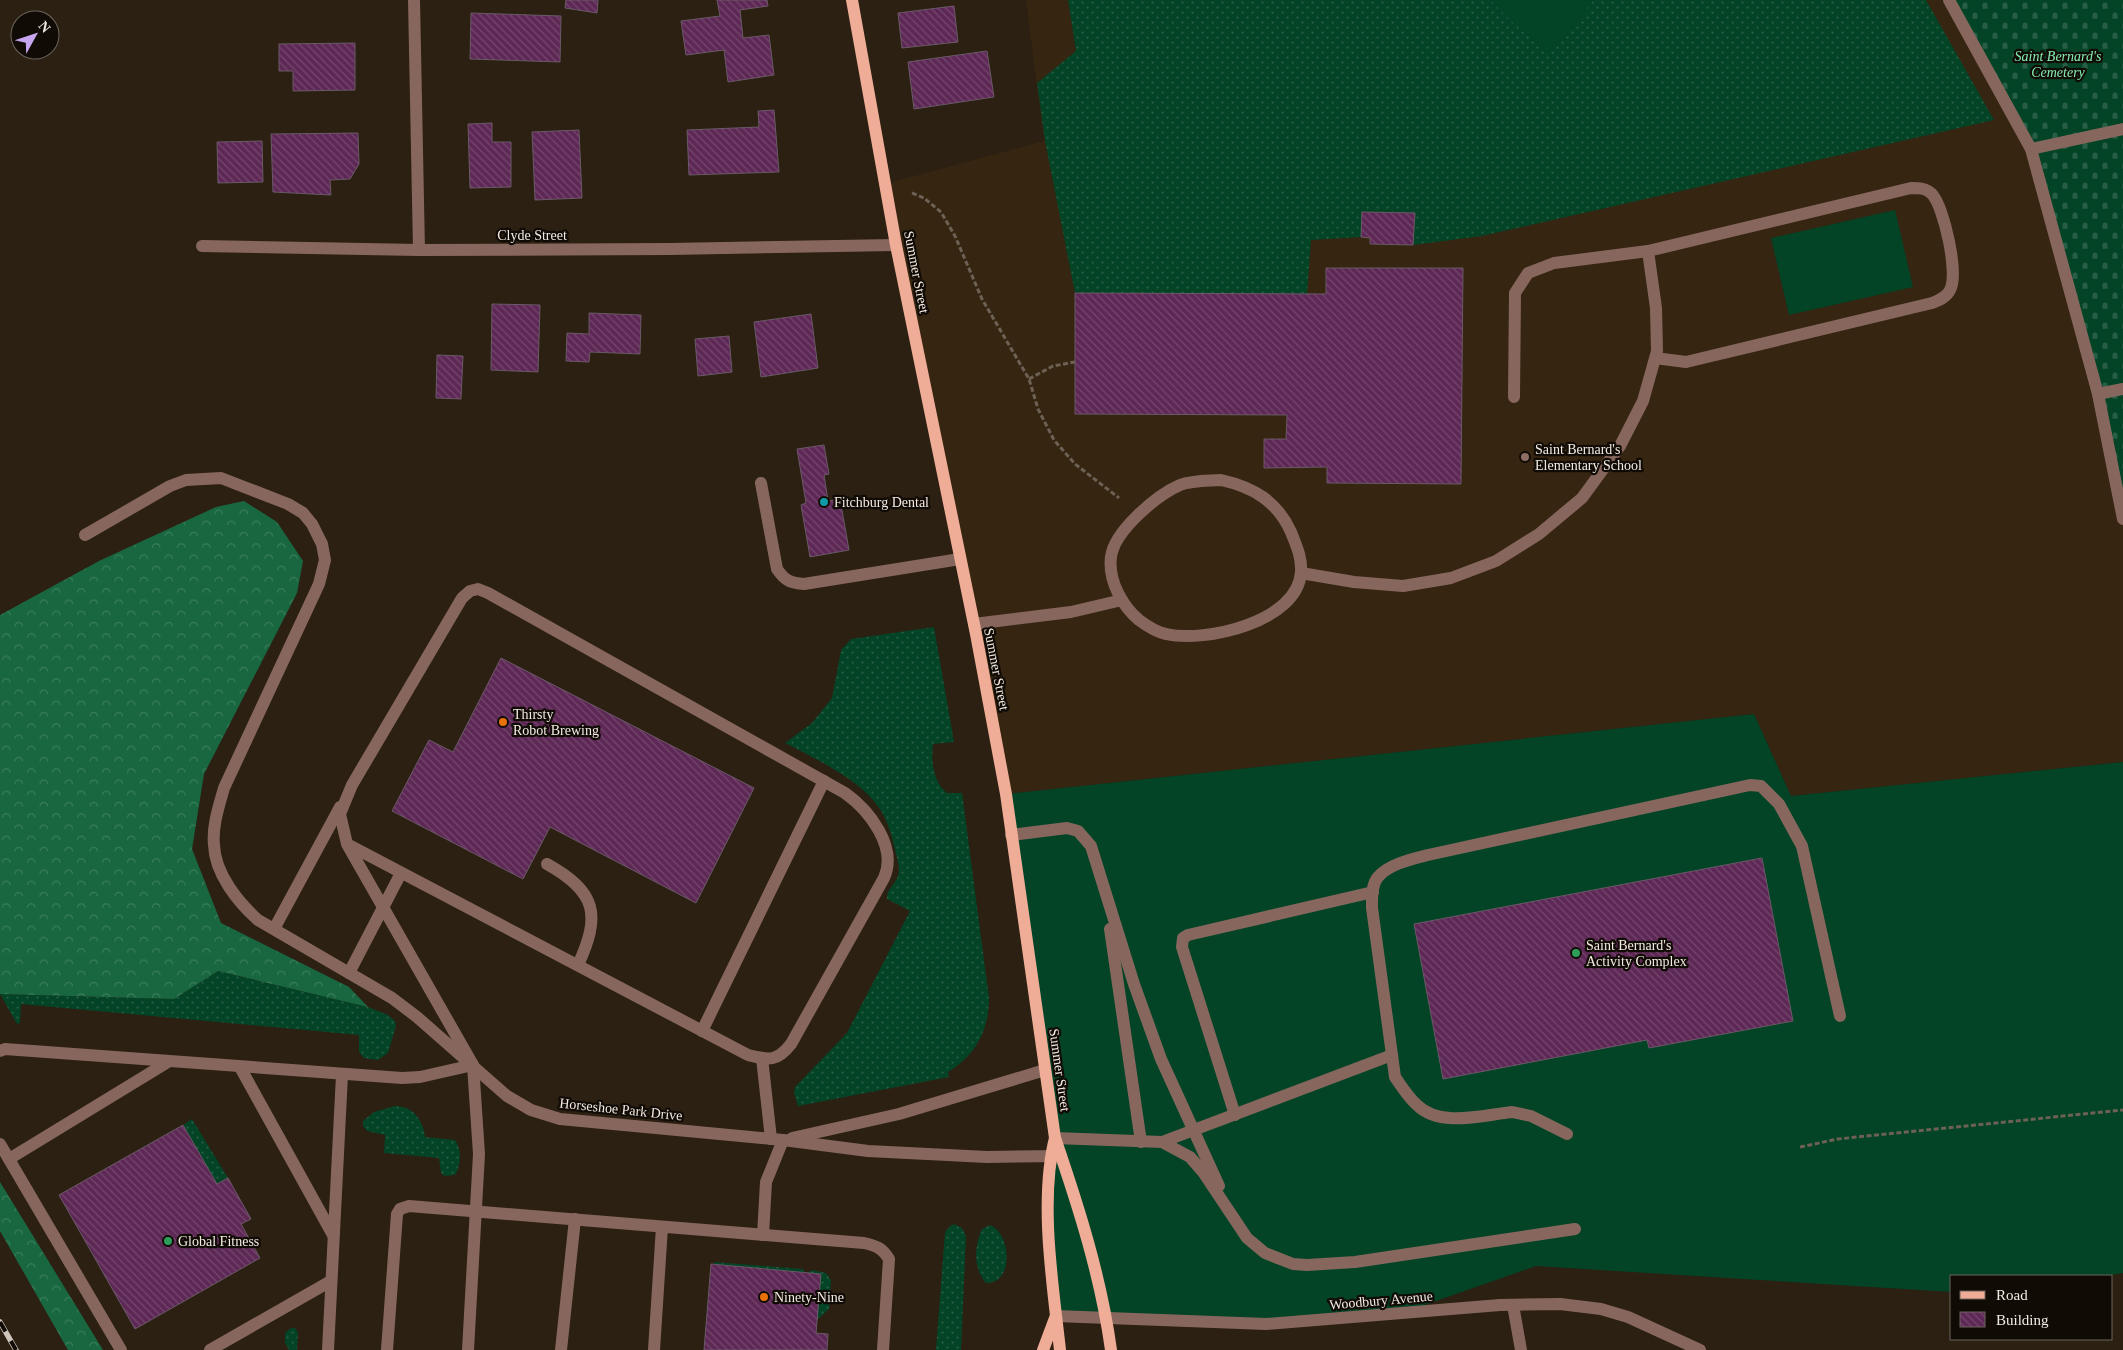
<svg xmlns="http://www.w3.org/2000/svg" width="2123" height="1350" font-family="Georgia,serif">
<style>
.built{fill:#362511}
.grass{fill:url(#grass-dots)}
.forest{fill:url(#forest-crowns)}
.cemetery{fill:url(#cemetery-stones)}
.garden{fill:#034326}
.building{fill:url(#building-back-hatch);stroke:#6a5967}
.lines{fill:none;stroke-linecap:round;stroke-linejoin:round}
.path{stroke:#6c6154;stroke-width:3;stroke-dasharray:5 2.5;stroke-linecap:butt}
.minor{stroke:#87675d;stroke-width:12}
.major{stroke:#efad97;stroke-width:12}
.rail-casing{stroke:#cec5bb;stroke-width:5.5}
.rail{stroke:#100b05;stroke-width:4;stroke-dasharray:11;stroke-linecap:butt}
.education-dot{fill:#8d6e63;stroke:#100b05;stroke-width:2}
.culture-dot{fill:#0f9aa8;stroke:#100b05;stroke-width:2}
.food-dot{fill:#e8710a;stroke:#100b05;stroke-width:2}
.leisure-dot{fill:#2e9e5b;stroke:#100b05;stroke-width:2}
.labels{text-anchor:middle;stroke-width:4.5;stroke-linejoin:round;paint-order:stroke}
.park-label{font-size:14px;font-style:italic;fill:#86edb1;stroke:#100b05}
.street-label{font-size:14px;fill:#f4ebe2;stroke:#100b05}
.poi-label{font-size:14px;fill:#f4ebe2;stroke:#100b05;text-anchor:start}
</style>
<defs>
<pattern id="grass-dots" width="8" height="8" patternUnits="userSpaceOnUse" patternTransform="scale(1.25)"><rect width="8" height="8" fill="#034326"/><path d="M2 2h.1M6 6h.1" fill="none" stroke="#285e45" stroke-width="1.8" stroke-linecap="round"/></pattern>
<pattern id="forest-crowns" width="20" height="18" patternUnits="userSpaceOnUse" patternTransform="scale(1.25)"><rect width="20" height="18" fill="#186740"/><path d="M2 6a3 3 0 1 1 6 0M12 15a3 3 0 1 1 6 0" fill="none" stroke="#3a7d5b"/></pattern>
<pattern id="cemetery-stones" width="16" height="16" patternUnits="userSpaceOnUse" patternTransform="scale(1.25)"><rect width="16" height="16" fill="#034326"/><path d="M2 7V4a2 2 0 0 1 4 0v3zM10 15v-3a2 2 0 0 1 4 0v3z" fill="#285e45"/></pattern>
<pattern id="building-back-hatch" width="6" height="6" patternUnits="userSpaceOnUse" patternTransform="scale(1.25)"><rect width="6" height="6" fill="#5d2855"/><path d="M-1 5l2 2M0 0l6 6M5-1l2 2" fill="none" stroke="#75476d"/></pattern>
</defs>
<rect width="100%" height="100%" fill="#2c2012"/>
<polygon class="built" points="1026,0 1949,0 2031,149 2123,519 2123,762 1791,796 1754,714 1006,794 885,184 1044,141"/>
<g class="grass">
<polygon points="1068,0 1926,0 1994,120 1482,236 1413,245 1415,213 1363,212 1361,237 1311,240 1307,294 1075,293 1045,141 1037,83 1076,51"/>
<path d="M934 627 954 742 933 744C931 761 933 782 947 793H962L989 998C989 1030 976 1055 948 1072L949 1077 798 1106 794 1093 795 1087 847 1033 910 911 887 899C886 888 898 883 899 872 899 863 896 854 894 845 891 833 887 820 880 809 861 780 816 759 785 743L812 723 832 698 841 650 851 639Z"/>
<polygon points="218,971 368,1007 388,1015 395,1021 396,1026 388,1053 378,1060 364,1058 359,1052 359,1035 21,1004 20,1023 17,1024 0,994 174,999"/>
<path d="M395 1106C413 1106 423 1120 425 1137L455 1140C462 1149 461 1166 455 1175L445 1176 441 1173 439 1158 384 1153 385 1135 367 1131 363 1126V1121L374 1112Z"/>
<polygon points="192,1119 228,1178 217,1184 183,1125"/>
<polygon points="954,1224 962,1228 966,1236 961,1350 936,1350 945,1232 950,1226"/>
<path d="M990 1225C1012 1234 1014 1284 986 1283 973 1268 974 1247 982 1229Z"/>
<polygon points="714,1262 803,1269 805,1273 714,1265"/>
<polygon points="812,1270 826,1273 831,1280 829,1309 817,1320 821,1274 808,1273"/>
<polygon points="291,1328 295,1328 298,1333 297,1350 289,1350 285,1343 285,1333"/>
</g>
<g class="forest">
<polygon points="244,501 277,522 303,561 297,593 204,774 192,849 221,923 349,987 368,1007 218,971 174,999 0,994 0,615 99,561 216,507"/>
<polygon points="0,1182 103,1350 68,1350 0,1231"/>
</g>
<polygon class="cemetery" points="1949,0 2123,0 2123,519 2031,149"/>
<g class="garden">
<polygon points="1490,0 1594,0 1552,52 1513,23"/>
<polygon points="1895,210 1913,287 1789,315 1771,238"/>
<polygon points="1754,714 1791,796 2123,762 2123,1273 2107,1276 1952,1276 1952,1292 1536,1266 1399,1314 1266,1324 1056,1316 1048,1233 1055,1138 1006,794"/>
</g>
<g class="building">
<polygon points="566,0 598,0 597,13 565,8"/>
<polygon points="717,0 767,0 768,6 740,10 743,38 769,35 774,75 728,82 724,50 686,55 681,21 720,16"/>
<polygon points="954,6 958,42 902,48 898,13"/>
<polygon points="471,13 561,16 560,62 470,59"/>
<polygon points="355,43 355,90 293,91 293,71 279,71 279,44"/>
<polygon points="987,51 994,97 914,109 908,62"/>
<polygon points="774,110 779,172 689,175 687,130 759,127 758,111"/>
<polygon points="492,123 492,142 511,142 511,187 470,188 468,124"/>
<polygon points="579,130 582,198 535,200 532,132"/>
<polygon points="358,133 359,164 350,179 330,180 331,195 273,192 271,134"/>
<polygon points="262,141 263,182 218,183 217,142"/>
<polygon points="1362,212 1415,213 1413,245 1370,244 1370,238 1361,237"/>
<polygon points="1326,268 1463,268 1461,484 1327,483 1327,467 1264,468 1264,439 1286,439 1287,415 1075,414 1075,293 1326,294"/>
<polygon points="492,304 540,305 538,372 491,370"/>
<polygon points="589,313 641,315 640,354 590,352 589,362 566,361 567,333 589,334"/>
<polygon points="811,314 818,368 761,377 754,322"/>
<polygon points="729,336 732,372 698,376 695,339"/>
<polygon points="437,355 463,356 461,399 436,398"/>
<polygon points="824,445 829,474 824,475 828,501 840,499 849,550 810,557 801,505 806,503 797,449"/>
<polygon points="501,658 754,788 696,903 550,827 523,879 392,811 429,740 453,752"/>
<polygon points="1762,858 1793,1021 1649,1048 1647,1040 1443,1079 1414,924"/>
<polygon points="183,1125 217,1184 228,1178 251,1219 241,1224 260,1258 135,1329 59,1195"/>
<polygon points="711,1264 821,1274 816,1333 828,1334 827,1350 704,1350"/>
</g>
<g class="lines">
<g class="path">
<polyline points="912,193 924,198 941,212 955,236 982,299 1029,379 1038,409 1054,440 1075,464 1119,498"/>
<polyline points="1029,379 1053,366 1075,362"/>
<polyline points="1800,1147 1838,1139 2123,1110"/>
</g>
<g class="minor">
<polyline points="414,0 419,250 670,249 896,245"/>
<polyline points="1949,0 2031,149 2098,394 2123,519"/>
<polyline points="2031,149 2123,129"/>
<polyline points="202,246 419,250"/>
<polyline points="2098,394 2123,389"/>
<polyline points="1514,397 1515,293 1528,273 1554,263 1648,251"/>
<path d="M1221 480C1253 487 1277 501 1291 532 1296 545 1302 557 1301 572 1298 622 1205 643 1166 634 1156 632 1147 626 1139 620 1122 606 1108 580 1111 557 1114 531 1157 495 1180 485 1193 480 1208 481 1221 480Z"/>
<path d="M761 483 777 569C785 581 791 583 804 584L960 559"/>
<path d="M85 535 170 486 186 480 221 478 288 504 303 513 312 524 322 544 325 560 319 584 224 788C219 806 212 826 214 845 215 874 238 902 258 920L392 998 417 1017 507 1096 531 1110 560 1119 783 1140 868 1151 987 1157 1061 1156"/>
<path d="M1301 573 1354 582 1403 586 1451 578 1496 561 1539 534 1582 498 1620 446 1643 401 1657 351 1656 308 1648 251 1911 188C1919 188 1926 188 1932 194 1944 207 1959 274 1950 290 1947 297 1939 300 1932 303L1686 362 1655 358"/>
<polyline points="974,624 1071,612 1122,600"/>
<polyline points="1011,835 1067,828 1078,831 1091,846 1134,984 1161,1059 1219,1186"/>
<path d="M347 844 748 1055C769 1060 777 1062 791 1044L884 878C898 847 869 810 845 793L488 593 478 589 470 591 462 598 352 785 340 814 347 844 473 1065 479 1154 468 1350"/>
<path d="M547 864C597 892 601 915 578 965"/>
<polyline points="274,929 340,807"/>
<polyline points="1110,929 1141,1142"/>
<polyline points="349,973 401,873"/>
<polyline points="702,1031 824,781"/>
<polyline points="0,1051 5,1049 402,1078 420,1077 473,1065"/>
<polyline points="762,1058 771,1139"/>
<polyline points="240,1067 333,1235"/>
<polyline points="1235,1115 1182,947 1183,938 1188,935 1373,892"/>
<path d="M1567 1134 1531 1116 1512 1112C1483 1115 1440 1128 1417 1105 1408 1097 1402 1087 1395 1077L1372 908C1372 899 1371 885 1378 877 1389 864 1412 859 1428 855L1750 785 1761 786 1779 804 1802 846 1840 1016"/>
<polyline points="792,1138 899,1114 1045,1070"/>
<polyline points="1055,1138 1162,1142 1190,1157 1203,1172 1247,1238 1265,1253 1293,1264 1307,1265 1355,1262 1575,1229"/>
<polyline points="1162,1142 1392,1055"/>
<polyline points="0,1144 121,1350"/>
<polyline points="9,1159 168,1062"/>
<polyline points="763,1235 766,1182 783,1140"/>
<polyline points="1513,1305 1521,1350"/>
<polyline points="1056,1316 1266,1324 1500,1305 1560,1304 1601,1309 1628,1317 1700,1350"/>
<polyline points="210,1350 331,1281"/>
<polyline points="328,1350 342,1075"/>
<path d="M387 1350 397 1214 400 1209 409 1206 864 1243C877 1246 882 1248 889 1259L883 1350"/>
<polyline points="561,1350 575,1219"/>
<polyline points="654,1350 662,1227"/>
</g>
<g class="major">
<path d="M852 0 896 245 976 634 1006 794 1055 1138C1039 1201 1053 1286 1060 1350"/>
<path d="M1055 1138C1079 1208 1101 1277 1111 1350"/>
<polyline points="1043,1350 1055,1318"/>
</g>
<defs>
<polyline id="rail" points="0,1322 16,1350"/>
</defs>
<use href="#rail" class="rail-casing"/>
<use href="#rail" class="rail"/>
</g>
<circle class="education-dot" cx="1525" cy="457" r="5"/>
<circle class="culture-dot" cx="824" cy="502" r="5"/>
<g class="food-dot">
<circle cx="503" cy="722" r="5"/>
<circle cx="764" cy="1297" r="5"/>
</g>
<g class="leisure-dot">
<circle cx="1576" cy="953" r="5"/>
<circle cx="168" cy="1241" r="5"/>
</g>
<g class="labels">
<g class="park-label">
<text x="2058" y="61">Saint Bernard's<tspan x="2058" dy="16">Cemetery</tspan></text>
</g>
<g class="street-label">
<text x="532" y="240">Clyde Street</text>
<text transform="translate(917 272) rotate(79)" y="5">Summer Street</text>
<text transform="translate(997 669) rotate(79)" y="5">Summer Street</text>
<text transform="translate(1060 1070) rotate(82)" y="5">Summer Street</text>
<text transform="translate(621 1109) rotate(6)" y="5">Horseshoe Park Drive</text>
<text transform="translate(1381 1300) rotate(-5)" y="5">Woodbury Avenue</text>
</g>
<g class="poi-label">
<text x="1535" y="454">Saint Bernard's<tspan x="1535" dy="16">Elementary School</tspan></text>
<text x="834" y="507">Fitchburg Dental</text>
<text x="513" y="719">Thirsty<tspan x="513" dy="16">Robot Brewing</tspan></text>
<text x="1586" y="950">Saint Bernard's<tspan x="1586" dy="16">Activity Complex</tspan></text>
<text x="178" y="1246">Global Fitness</text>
<text x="774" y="1302">Ninety-Nine</text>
</g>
</g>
<rect x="1950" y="1275" width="162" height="65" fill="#100b05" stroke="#6b655d"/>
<rect x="1960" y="1291" width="25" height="8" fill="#efad97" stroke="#6b655d"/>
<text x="1996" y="1300" font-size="15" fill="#f4ebe2">Road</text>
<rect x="1960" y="1312" width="25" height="15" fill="url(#building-back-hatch)" stroke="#6b655d"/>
<text x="1996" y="1325" font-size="15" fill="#f4ebe2">Building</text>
<g transform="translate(35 35) rotate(50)"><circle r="24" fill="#100b05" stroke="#6b655d"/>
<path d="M0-4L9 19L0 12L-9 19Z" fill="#c6a6f0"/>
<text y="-8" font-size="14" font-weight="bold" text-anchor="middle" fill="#f4ebe2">N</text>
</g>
</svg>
